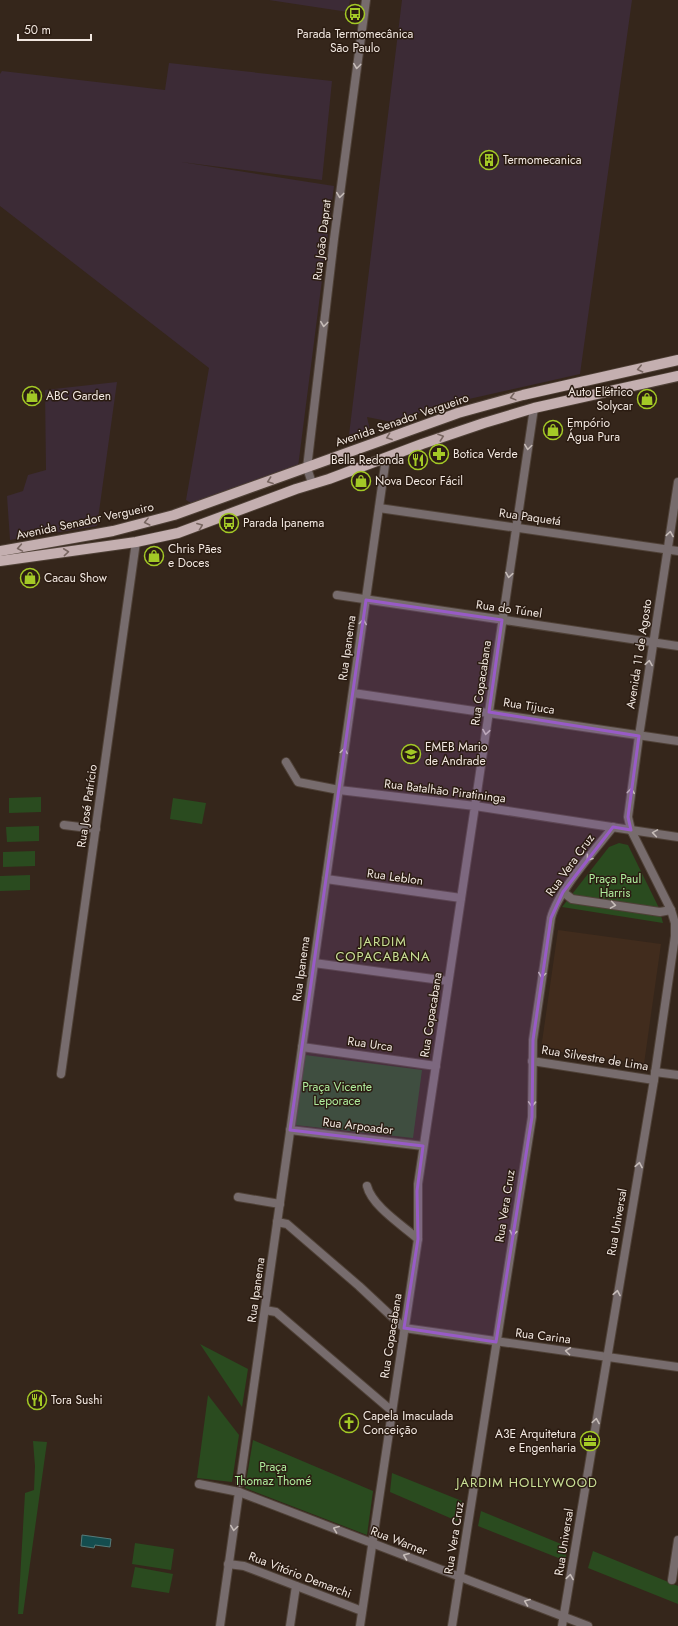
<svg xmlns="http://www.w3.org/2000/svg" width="678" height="1626" font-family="Jost,sans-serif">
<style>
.built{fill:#412c1d}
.industrial{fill:#3c2b36}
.green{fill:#2a4b1f}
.water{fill:#144d4f;stroke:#567b7a}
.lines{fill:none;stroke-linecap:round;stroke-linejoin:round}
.minor-casing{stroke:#4f4137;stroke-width:10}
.tertiary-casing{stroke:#4f4137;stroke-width:10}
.primary-casing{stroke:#4f4137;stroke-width:12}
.minor{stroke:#776c6d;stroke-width:8}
.tertiary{stroke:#776c6d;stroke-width:8}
.primary{stroke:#c4afb0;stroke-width:10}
.oneway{stroke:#c6bcb8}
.oneway2{stroke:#786661}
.marked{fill:#985bc7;fill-opacity:0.2;stroke:#985bc7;stroke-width:3;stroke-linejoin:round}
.labels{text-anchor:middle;stroke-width:3;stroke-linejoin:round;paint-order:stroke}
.poi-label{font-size:12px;fill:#f1e7e0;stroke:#2b1c12;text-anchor:start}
.street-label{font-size:12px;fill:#f1e7e0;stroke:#2b1c12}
.park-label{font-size:12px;fill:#afed9d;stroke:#2b1c12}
.neighbourhood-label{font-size:13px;letter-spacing:1px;fill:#c9e096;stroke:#2b1c12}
</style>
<rect width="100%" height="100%" fill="#35261b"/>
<polygon class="built" points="558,930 661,944 644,1064 541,1049"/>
<g class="industrial">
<polygon points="269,0 350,0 348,12"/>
<polygon points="402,0 632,0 580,374 438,406 400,421 392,422 367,417 370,430 349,435"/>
<polygon points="169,63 332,81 322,180 181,162 334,186 298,467 191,503 186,500 209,368 0,206 0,74 2,71 165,90"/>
<polygon points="117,382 97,526 10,540 7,496 23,491 28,475 46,470 45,390"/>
</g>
<g class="green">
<polygon points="41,797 41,812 9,813 9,798"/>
<polygon points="173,798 206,803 202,824 170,819"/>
<polygon points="39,826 39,841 7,842 6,827"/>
<polygon points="619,843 628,845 659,908 663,923 562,907 609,847"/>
<polygon points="35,851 35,866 3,867 3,852"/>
<polygon points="30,875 30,890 0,891 0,876"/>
<polygon points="305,1055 422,1070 413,1138 295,1125"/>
<polygon points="200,1344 248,1369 242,1407"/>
<polygon points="208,1395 239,1435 232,1482 197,1478"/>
<polygon points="253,1440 373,1491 367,1535 245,1488"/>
<polygon points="33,1441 47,1442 23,1614 18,1614 25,1493 34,1490 35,1466"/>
<polygon points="392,1473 462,1501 457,1521 390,1492"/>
<polygon points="481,1511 566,1546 566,1561 478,1526"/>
<polygon points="135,1543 174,1549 171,1570 132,1564"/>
<polygon points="593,1551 678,1586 678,1604 588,1568"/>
<polygon points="135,1567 173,1574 169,1593 131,1587"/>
</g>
<polygon class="water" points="82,1535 111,1539 110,1547 95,1545 94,1548 81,1546"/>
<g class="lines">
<defs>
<g id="minor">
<polyline points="312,483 307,468 334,239 366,0"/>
<polyline points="379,508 678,551"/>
<polyline points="337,595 678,646"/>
<polyline points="353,693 678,741"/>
<polyline points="286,762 298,782 339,790 475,806 418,1184 418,1239 360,1626"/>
<polyline points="64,825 96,829"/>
<polyline points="631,830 678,837"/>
<polyline points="326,879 461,898"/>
<polyline points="563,892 572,899 660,912 671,910"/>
<polyline points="314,963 448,981"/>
<polyline points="302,1047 436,1066"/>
<polyline points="532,1061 654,1080"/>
<polyline points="655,1072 678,1075"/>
<polyline points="61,1074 136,542"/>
<polyline points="290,1130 423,1146"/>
<path d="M367 1186C372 1206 402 1225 418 1239"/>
<polyline points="238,1197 280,1204"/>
<polyline points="277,1222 287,1224 359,1286 404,1328 678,1367"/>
<polyline points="265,1310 276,1312 392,1411"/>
<polyline points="240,1483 386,458"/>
<polyline points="199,1484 239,1492 588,1626"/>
<polyline points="228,1564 244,1566 362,1611"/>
<polyline points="672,1580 678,1540"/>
<polyline points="220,1626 239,1492"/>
<polyline points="290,1626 296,1586"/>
</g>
<g id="tertiary">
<polyline points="534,408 475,806 631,830"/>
<path d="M452 1626 532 1117 533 1040 551 918C558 891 595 850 613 827"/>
<polyline points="562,1626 654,1080 675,936 675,923 671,910 631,830 628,817 639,736 678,482"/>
</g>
<g id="primary">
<polyline points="0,551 113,531 174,515 458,413 523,395 678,360"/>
<polyline points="0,561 136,542 178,533 296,489 329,479 422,444 484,423 534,408 678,376"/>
</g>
</defs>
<use href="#minor" class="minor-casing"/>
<use href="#tertiary" class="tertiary-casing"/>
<use href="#primary" class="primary-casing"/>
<use href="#minor" class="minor"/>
<use href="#tertiary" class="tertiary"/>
<use href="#primary" class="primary"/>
</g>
<defs><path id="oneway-chevron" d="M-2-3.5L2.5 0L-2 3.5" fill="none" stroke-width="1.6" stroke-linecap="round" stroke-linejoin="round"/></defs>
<g class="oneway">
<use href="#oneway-chevron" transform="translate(357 66) rotate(97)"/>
<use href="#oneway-chevron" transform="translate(340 195) rotate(97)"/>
<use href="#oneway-chevron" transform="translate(324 324) rotate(97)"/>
<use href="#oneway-chevron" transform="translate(528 447) rotate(98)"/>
<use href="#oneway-chevron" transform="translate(670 534) rotate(-81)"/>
<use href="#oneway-chevron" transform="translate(509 575) rotate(99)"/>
<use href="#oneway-chevron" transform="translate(363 622) rotate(-82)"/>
<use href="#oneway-chevron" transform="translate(649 663) rotate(-81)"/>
<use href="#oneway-chevron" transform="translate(486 732) rotate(99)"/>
<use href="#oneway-chevron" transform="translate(344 751) rotate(-82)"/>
<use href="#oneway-chevron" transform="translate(631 791) rotate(-83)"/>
<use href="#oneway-chevron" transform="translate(655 833) rotate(-171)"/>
<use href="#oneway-chevron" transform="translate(589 858) rotate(127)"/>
<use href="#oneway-chevron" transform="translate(613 905) rotate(9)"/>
<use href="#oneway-chevron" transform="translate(542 975) rotate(98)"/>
<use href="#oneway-chevron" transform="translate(532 1104) rotate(92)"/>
<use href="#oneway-chevron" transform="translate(639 1165) rotate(-80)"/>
<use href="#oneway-chevron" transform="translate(513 1233) rotate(99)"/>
<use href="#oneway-chevron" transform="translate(617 1293) rotate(-80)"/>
<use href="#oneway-chevron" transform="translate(568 1351) rotate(-173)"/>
<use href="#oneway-chevron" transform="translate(596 1421) rotate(-81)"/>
<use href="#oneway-chevron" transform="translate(234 1528) rotate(98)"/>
<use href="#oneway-chevron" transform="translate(336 1529) rotate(-159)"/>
<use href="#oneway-chevron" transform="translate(406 1556) rotate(-159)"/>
<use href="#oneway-chevron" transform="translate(570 1577) rotate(-81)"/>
<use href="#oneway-chevron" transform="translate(527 1602) rotate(-159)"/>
</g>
<g class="oneway2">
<use href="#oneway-chevron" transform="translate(640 369) rotate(167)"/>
<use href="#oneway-chevron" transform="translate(513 397) rotate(165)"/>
<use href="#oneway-chevron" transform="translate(389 437) rotate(160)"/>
<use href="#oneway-chevron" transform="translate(441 437) rotate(-19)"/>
<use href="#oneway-chevron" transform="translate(270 481) rotate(160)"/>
<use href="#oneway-chevron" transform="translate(147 522) rotate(166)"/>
<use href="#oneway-chevron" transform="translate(200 526) rotate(-21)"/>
<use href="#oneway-chevron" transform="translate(20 548) rotate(170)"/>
<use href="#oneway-chevron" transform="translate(66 552) rotate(-6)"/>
</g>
<path class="marked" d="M366 600 502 620 489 712 639 736 628 817 631 830 613 827 563 892 551 918 533 1040 532 1117 496 1342 404 1328 418 1239 417 1191 423 1146 290 1130Z"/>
<defs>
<symbol id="bus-ring" viewBox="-11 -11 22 22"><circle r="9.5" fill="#2b1c12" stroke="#a3c926" stroke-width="1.5"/><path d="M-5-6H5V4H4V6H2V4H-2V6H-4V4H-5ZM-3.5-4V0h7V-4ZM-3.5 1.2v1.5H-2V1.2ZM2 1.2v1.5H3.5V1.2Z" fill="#a3c926"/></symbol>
<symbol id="building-ring" viewBox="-11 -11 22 22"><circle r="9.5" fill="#2b1c12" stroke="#a3c926" stroke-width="1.5"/><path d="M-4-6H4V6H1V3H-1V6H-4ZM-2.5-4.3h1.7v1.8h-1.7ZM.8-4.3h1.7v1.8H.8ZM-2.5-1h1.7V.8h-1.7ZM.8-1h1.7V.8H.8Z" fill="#a3c926"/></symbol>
<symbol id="shop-ring" viewBox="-11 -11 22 22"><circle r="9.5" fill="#2b1c12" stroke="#a3c926" stroke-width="1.5"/><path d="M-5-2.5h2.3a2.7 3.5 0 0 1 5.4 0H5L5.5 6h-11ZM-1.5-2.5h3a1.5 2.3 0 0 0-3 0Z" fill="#a3c926"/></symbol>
<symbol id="pharmacy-ring" viewBox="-11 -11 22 22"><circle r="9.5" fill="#2b1c12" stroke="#a3c926" stroke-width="1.5"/><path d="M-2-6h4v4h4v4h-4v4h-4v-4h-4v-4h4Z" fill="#a3c926"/></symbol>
<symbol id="restaurant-ring" viewBox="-11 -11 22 22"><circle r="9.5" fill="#2b1c12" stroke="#a3c926" stroke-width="1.5"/><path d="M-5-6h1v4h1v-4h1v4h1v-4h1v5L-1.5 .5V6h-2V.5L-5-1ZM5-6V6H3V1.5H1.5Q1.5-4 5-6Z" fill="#a3c926"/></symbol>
<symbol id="school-ring" viewBox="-11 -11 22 22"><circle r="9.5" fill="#2b1c12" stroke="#a3c926" stroke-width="1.5"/><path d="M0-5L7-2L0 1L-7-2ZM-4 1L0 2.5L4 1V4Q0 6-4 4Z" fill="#a3c926"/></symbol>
<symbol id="church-ring" viewBox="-11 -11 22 22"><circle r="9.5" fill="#2b1c12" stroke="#a3c926" stroke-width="1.5"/><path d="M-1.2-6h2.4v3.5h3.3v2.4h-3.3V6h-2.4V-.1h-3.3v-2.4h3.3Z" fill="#a3c926"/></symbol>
<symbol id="office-ring" viewBox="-11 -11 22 22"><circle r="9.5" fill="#2b1c12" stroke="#a3c926" stroke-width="1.5"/><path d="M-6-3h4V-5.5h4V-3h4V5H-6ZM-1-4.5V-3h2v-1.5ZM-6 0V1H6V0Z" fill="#a3c926"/></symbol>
</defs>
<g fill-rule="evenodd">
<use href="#bus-ring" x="344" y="3" width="22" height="22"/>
<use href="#building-ring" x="478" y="149" width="22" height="22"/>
<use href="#shop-ring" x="21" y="385" width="22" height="22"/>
<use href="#shop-ring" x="636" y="388" width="22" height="22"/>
<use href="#shop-ring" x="542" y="419" width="22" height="22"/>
<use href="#pharmacy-ring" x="428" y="443" width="22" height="22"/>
<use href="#restaurant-ring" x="407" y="449" width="22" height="22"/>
<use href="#shop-ring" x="350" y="470" width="22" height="22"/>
<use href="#bus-ring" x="218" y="512" width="22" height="22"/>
<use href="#shop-ring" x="143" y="545" width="22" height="22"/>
<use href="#shop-ring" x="19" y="567" width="22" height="22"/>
<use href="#school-ring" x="400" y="743" width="22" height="22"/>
<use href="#restaurant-ring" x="26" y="1389" width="22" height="22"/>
<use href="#church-ring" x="338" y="1412" width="22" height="22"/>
<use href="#office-ring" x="579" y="1430" width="22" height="22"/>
</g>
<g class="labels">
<g class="poi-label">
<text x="355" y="38" text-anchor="middle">Parada Termomecânica<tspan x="355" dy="14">São Paulo</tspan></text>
<text x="503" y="164">Termomecanica</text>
<text x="633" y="396" text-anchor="end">Auto Elétrico<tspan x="633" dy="14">Solycar</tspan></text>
<text x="46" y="400">ABC Garden</text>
<text x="567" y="427">Empório<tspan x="567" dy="14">Água Pura</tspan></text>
<text x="453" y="458">Botica Verde</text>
<text x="404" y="464" text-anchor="end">Bella Redonda</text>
<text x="375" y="485">Nova Decor Fácil</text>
<text x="243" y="527">Parada Ipanema</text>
<text x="168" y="553">Chris Pães<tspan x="168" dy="14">e Doces</tspan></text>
<text x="44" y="582">Cacau Show</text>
<text x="425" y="751">EMEB Mario<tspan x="425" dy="14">de Andrade</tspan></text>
<text x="51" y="1404">Tora Sushi</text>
<text x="363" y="1420">Capela Imaculada<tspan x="363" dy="14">Conceição</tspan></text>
<text x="576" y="1438" text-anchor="end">A3E Arquitetura<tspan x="576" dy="14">e Engenharia</tspan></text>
</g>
<g class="street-label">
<text transform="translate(322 240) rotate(-83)" y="4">Rua João Daprat</text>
<text transform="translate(402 420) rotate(-19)" y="4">Avenida Senador Vergueiro</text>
<text transform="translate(530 517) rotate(8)" y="4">Rua Paquetá</text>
<text transform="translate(85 521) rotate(-12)" y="4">Avenida Senador Vergueiro</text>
<text transform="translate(509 609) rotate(8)" y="4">Rua do Túnel</text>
<text transform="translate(347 648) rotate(-82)" y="4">Rua Ipanema</text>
<text transform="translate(639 654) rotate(-81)" y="4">Avenida 11 de Agosto</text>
<text transform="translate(481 683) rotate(-82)" y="4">Rua Copacabana</text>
<text transform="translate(529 706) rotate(9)" y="4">Rua Tijuca</text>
<text transform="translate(445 791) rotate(7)" y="4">Rua Batalhão Piratininga</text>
<text transform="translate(87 806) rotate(-82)" y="4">Rua José Patrício</text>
<text transform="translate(570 865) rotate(-54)" y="4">Rua Vera Cruz</text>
<text transform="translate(395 877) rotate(8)" y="4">Rua Leblon</text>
<text transform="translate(301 969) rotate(-82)" y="4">Rua Ipanema</text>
<text transform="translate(431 1015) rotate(-81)" y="4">Rua Copacabana</text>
<text transform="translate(370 1044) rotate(8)" y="4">Rua Urca</text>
<text transform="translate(595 1058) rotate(9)" y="4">Rua Silvestre de Lima</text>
<text transform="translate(358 1126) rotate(7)" y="4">Rua Arpoador</text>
<text transform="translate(505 1206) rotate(-81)" y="4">Rua Vera Cruz</text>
<text transform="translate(617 1222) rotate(-80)" y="4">Rua Universal</text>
<text transform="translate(256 1290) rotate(-82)" y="4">Rua Ipanema</text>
<text transform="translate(391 1336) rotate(-81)" y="4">Rua Copacabana</text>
<text transform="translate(543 1336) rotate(7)" y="4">Rua Carina</text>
<text transform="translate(454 1538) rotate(-81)" y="4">Rua Vera Cruz</text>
<text transform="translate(399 1541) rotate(21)" y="4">Rua Warner</text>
<text transform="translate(564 1542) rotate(-81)" y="4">Rua Universal</text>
<text transform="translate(300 1575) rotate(21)" y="4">Rua Vitório Demarchi</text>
</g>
<g class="park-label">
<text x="615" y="883">Praça Paul<tspan x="615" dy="14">Harris</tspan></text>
<text x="337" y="1091">Praça Vicente<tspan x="337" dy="14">Leporace</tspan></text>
<text x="273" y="1471">Praça<tspan x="273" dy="14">Thomaz Thomé</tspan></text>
</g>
<g class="neighbourhood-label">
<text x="383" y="946">JARDIM<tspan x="383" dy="15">COPACABANA</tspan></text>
<text x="527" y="1487">JARDIM HOLLYWOOD</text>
</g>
</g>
<path d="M18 34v6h73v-6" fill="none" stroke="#f1e7e0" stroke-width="2"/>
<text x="24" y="34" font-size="12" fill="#f1e7e0" stroke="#2b1c12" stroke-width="3" paint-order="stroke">50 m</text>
</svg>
